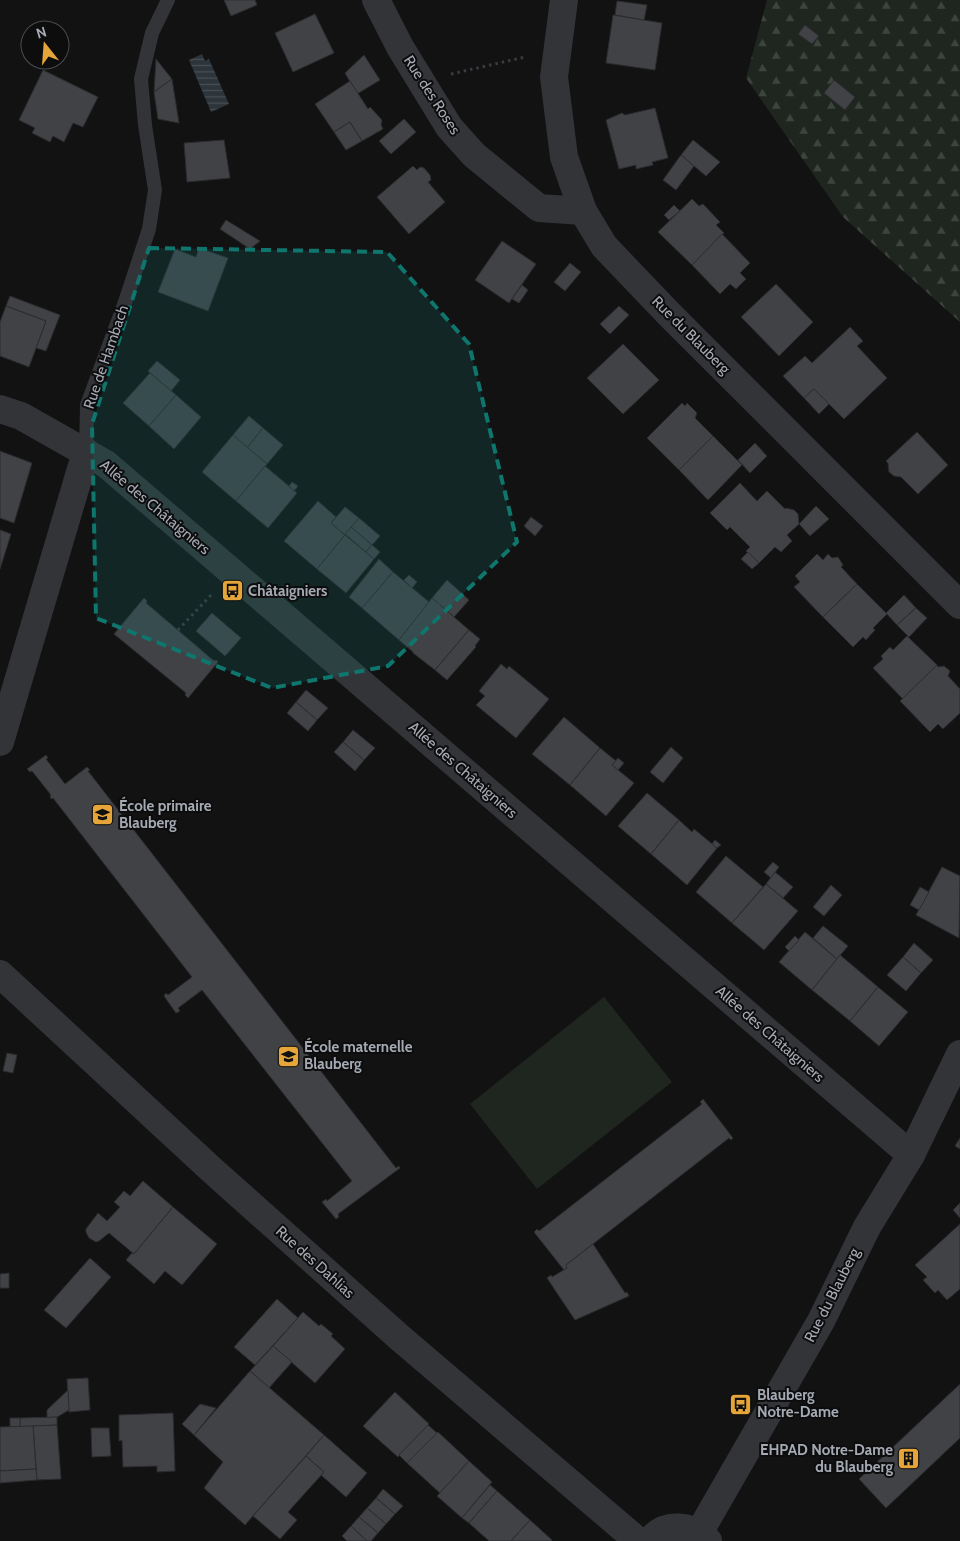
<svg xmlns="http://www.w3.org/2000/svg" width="960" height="1541" font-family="Cabin,sans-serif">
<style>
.forest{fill:url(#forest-firs)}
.park{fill:#1f261f}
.water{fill:url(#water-rules)}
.building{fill:#414246;stroke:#2c2c2f}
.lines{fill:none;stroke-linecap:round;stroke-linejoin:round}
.path{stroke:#393b3f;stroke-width:3;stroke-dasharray:2.5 4;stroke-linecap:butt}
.lane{stroke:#333438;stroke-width:14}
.street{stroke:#333438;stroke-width:28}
.marked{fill:#0f766e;fill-opacity:0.2;stroke:#0f766e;stroke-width:4;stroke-dasharray:10 6;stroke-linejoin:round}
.labels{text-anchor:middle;stroke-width:4;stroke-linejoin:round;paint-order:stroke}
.street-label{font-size:15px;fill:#a4a9b3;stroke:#0d0d0e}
.poi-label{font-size:15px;font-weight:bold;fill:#a4a9b3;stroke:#0d0d0e;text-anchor:start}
</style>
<defs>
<pattern id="forest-firs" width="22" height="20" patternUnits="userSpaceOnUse" patternTransform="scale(1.25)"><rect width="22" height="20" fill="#1f261f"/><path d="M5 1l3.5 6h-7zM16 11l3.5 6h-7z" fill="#3d433d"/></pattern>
<pattern id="water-rules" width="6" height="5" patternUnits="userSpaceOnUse" patternTransform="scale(1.25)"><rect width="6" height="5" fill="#2c353b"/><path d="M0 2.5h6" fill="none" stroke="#484f55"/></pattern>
</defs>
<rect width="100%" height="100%" fill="#121213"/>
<polygon class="forest" points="767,0 960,0 960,322 843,217 746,78"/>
<polygon class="park" points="604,997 672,1082 537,1189 470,1104"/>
<polygon class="water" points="202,54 205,61 209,59 229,104 211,112 189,60"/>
<g class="building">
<polygon points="224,0 255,0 257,5 231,16"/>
<polygon points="617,1 647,5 644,20 615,15"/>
<polygon points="315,14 334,53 293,72 275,33"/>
<polygon points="613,15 662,23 655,70 606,63"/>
<polygon points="805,25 819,36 812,44 798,34"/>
<polygon points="364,55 380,80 357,94 345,73"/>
<polygon points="156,59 172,79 154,92"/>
<polygon points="43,70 98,97 83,127 73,123 64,142 53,136 50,142 32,133 35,128 19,120"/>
<polygon points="172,79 179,123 158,119 154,92"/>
<polygon points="834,80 855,97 845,110 824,93"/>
<polygon points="350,81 368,109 370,107 382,120 381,125 383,129 362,141 350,122 334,132 315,104"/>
<polygon points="655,108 668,158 652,162 653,165 636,169 636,165 619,169 606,120 622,113 625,115"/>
<polygon points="404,119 416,132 391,154 379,141"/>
<polygon points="350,122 362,141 346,150 334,132"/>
<polygon points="224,140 230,178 187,182 184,143"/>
<polygon points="693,140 720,162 706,176 681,155"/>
<polygon points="681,155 694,166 676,190 663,180"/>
<polygon points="413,166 417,170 420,167 424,168 430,175 431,180 428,182 445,202 409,234 377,197"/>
<polygon points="692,199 699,206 703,204 720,222 716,225 724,233 692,265 658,232"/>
<polygon points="674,205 680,211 669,220 664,215"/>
<polygon points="226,220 260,241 250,249 220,229"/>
<polygon points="722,234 750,263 740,273 746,279 736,289 730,284 720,294 692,265"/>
<polygon points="502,241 536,264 509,303 475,280"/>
<polygon points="199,248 228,258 208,311 158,292 175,249 196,257"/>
<polygon points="570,263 581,272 565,291 554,282"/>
<polygon points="776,284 813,322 779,356 741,317"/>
<polygon points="522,285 528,290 519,303 512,299"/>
<polygon points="10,296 60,315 46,351 36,348 46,321 6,306"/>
<polygon points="6,306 46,321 29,367 0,356 0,322"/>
<polygon points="619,306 629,315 610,334 600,324"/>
<polygon points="850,327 863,341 857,346 887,378 844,419 814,389 804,398 783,376 805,356 812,363"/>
<polygon points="623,344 659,380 623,414 587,378"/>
<polygon points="157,361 180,380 171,391 148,371"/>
<polygon points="150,373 176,395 149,426 123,403"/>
<polygon points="814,389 829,404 819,414 804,398"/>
<polygon points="176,395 201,417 174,449 149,426"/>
<polygon points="682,403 685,406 687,403 697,413 695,418 713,436 679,470 647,438"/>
<polygon points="249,416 263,428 247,448 233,435"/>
<polygon points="263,428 283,445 267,464 247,448"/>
<polygon points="917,432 948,465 918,494 901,477 894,476 889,472 888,463 886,461"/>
<polygon points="233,435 267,464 236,501 202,472"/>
<polygon points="713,436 742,465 708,500 679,470"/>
<polygon points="755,443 767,456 750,473 738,460"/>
<polygon points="0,451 32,463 14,523 0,518"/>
<polygon points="265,466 297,493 268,528 236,501"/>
<polygon points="292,482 298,486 294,491 289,486"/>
<polygon points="740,483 757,501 767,491 785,509 786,508 794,510 798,514 799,524 787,535 792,541 781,552 775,547 759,563 746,551 750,547 730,527 727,530 710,513"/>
<polygon points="318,501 336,517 331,523 345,535 317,569 284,541"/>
<polygon points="816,506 829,519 810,536 799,524"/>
<polygon points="345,507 359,518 345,535 331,523"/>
<polygon points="531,517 543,526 535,536 524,526"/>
<polygon points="359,518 380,536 372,545 351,527"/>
<polygon points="351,527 372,545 366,552 345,534"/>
<polygon points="0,530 11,534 0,569"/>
<polygon points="345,535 374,559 346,593 317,569"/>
<polygon points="372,545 380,552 374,559 366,552"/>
<polygon points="748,552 759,563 752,569 741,559"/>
<polygon points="817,554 823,560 828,554 832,558 838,557 843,565 841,567 857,584 823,617 794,587 800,582 795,576"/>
<polygon points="379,559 393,572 362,608 349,597"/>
<polygon points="393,572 429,602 399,640 362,608"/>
<polygon points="409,575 417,582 412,588 404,580"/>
<polygon points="447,580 469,600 454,617 432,598"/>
<polygon points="857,584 887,614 873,628 875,630 866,640 863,637 853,647 823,617"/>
<polygon points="904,595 916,608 897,625 886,613"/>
<polygon points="144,598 147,601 146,603 214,661 216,660 218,662 188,698 185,695 186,693 114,634"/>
<polygon points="432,598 469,630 435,670 413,653 413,652 399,640"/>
<polygon points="916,608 927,618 909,637 897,625"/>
<polygon points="212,613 241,638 225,656 196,631"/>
<polygon points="469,630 480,639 475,646 476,647 447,680 435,670"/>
<polygon points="907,636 937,665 903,699 873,668 883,659 881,656 890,647 893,650"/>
<polygon points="501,664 507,669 509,666 549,699 516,738 476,705 485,696 479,691"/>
<polygon points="937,665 938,667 944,666 950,671 948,676 960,689 960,713 943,729 938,724 930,732 900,701"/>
<polygon points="306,690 328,708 317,720 296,702"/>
<polygon points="296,702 317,720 308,731 287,713"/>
<polygon points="564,717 600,748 570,785 532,754"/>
<polygon points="353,730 375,748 364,760 343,742"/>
<polygon points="343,742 364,760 355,771 334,752"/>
<polygon points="671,747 683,758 663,783 650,772"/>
<polygon points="600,748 616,761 612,765 634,783 606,816 570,785"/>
<polygon points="46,755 48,758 46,759 65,784 87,767 90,770 88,771 396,1168 399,1166 400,1168 338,1214 339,1217 336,1219 322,1202 326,1199 327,1201 352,1181 202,990 178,1008 180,1011 176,1013 164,996 166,993 168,995 192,977 53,798 51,799 50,796 51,795 32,771 30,772 27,769"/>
<polygon points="618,758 624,763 618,770 612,765"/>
<polygon points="647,793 679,820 651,854 618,826"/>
<polygon points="679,820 692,832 694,829 717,848 687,885 651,854"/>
<polygon points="715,840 721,845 717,848 712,844"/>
<polygon points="726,856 763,887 732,923 696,892"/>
<polygon points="773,862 779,867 771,878 764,872"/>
<polygon points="942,867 960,876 959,938 916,915"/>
<polygon points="775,872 793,887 783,898 766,884"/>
<polygon points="766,884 798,911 764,950 732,923"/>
<polygon points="831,885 842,895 824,916 813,907"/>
<polygon points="920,887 929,892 919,910 910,905"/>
<polygon points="823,926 848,946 837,959 813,938"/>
<polygon points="805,932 837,959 812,990 779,962"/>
<polygon points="795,936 799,940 789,951 785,947"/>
<polygon points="914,943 933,960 921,973 903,957"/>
<polygon points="840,955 878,987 850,1021 812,990"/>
<polygon points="903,957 921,973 906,991 887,975"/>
<polygon points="878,987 908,1012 879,1046 850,1021"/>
<polygon points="7,1053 17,1055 13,1073 3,1071"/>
<polygon points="703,1099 733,1138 731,1140 729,1138 566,1265 567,1268 564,1270 534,1232 537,1229 539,1231 702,1104 700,1102"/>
<polygon points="960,1138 960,1149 955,1146"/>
<polygon points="143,1181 173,1207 134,1254 109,1233 99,1241 96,1242 89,1238 86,1232 86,1229 98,1213 107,1221 120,1207 114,1202 124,1191 130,1196"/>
<polygon points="960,1203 960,1218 953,1210"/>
<polygon points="173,1207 217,1244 182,1285 165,1271 154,1284 126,1260 132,1253 134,1254"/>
<polygon points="960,1224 960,1289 947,1300 938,1290 935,1293 923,1280 927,1277 915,1265"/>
<polygon points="593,1244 625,1293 627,1292 629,1296 575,1320 547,1278 551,1275 552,1277 567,1268 566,1265"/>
<polygon points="90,1258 111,1277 66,1328 44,1310"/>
<polygon points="9,1273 9,1288 0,1288 0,1274"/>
<polygon points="277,1299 298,1318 255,1365 234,1347"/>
<polygon points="303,1312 319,1326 321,1324 333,1334 331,1336 345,1349 315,1383 273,1346"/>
<polygon points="273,1346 292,1362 269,1388 250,1371"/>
<polygon points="250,1371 324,1435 245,1525 204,1488 223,1462 194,1435"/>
<polygon points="88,1378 90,1410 69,1412 67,1379"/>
<polygon points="960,1384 960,1438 886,1508 859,1479"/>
<polygon points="68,1390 69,1410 57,1417 47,1418 47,1410"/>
<polygon points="395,1392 429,1424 398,1457 363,1426"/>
<polygon points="200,1404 216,1408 194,1435 182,1424"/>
<polygon points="173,1413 175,1471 157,1472 157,1466 123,1467 122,1440 119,1441 119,1415"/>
<polygon points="57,1417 57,1425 20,1427 20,1418"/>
<rect x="10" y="1418" width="10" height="9"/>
<polygon points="57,1425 61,1479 37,1480 33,1426"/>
<polygon points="428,1425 437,1433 407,1463 399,1455"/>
<polygon points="33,1426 36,1469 0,1471 0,1427"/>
<polygon points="91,1428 109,1428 111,1456 92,1457"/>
<polygon points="438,1432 469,1461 440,1493 407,1463"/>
<polygon points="324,1435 367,1473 346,1497 321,1475 324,1472 306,1456"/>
<polygon points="306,1456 324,1472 288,1512 297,1520 280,1539 253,1516"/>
<polygon points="469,1461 492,1482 462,1518 437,1496"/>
<polygon points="36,1469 37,1480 0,1483 0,1471"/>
<polygon points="490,1485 497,1491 469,1523 462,1518"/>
<polygon points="383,1489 403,1506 395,1514 376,1498"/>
<polygon points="497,1491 530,1520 511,1541 489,1541 469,1523"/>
<polygon points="376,1498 395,1514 386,1524 367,1508"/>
<polygon points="367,1508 386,1524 378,1533 359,1517"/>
<polygon points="359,1517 378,1533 371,1541 367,1541 351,1526"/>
<polygon points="530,1520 552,1540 551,1541 511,1541"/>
<polygon points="351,1526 367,1541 347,1541 342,1536"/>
</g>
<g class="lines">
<g class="path">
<polyline points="451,74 525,57"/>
<polyline points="178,630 212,594"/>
</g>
<polyline class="lane" points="86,452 87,405 125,302 149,229 155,190 145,125 141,79 152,33 168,0"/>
<g class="street">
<polyline points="376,0 400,47 449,127 474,155 539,208 583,211"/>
<polyline points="564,0 554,77 564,157 583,211 604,246 668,313 960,605"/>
<polyline points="0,409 21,416 106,464 911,1155"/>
<polyline points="0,742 86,452"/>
<polyline points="0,974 213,1171 399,1337 638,1541"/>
<polyline points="699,1533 821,1321 867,1227 911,1155 960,1054"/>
<path d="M650 1541C665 1521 692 1525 708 1541"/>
</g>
</g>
<path class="marked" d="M149 248 387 252 469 344 517 542 388 666 272 688 96 618 92 424Z"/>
<defs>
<symbol id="bus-square" viewBox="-11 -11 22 22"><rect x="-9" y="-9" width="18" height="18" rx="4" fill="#e6a538" stroke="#0d0d0e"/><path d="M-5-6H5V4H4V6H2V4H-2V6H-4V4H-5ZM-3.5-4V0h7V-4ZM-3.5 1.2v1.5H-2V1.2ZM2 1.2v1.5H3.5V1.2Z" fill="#111"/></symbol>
<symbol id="school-square" viewBox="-11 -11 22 22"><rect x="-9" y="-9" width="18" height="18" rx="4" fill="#e6a538" stroke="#0d0d0e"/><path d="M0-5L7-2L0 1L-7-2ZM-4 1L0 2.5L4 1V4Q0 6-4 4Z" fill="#111"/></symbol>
<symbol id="building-square" viewBox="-11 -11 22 22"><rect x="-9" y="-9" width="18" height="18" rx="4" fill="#e6a538" stroke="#0d0d0e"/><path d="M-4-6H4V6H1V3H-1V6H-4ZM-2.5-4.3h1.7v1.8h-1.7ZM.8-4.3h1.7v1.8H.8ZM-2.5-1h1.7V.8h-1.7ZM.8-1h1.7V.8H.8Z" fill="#111"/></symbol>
</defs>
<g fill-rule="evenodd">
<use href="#bus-square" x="220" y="578" width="25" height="25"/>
<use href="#school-square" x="90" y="802" width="25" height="25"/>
<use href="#school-square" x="276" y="1044" width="25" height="25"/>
<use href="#bus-square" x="728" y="1392" width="25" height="25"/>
<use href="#building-square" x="896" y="1446" width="25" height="25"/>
</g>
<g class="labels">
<g class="street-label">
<text transform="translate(432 95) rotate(57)" y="5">Rue des Roses</text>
<text transform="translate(691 335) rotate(45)" y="5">Rue du Blauberg</text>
<text transform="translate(106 357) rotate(-71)" y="5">Rue de Hambach</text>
<text transform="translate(155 507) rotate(40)" y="5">Allée des Châtaigniers</text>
<text transform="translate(463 770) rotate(41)" y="5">Allée des Châtaigniers</text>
<text transform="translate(770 1034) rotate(41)" y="5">Allée des Châtaigniers</text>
<text transform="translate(315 1262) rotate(42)" y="5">Rue des Dahlias</text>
<text transform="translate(832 1295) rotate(-63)" y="5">Rue du Blauberg</text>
</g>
<g class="poi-label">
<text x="248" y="596">Châtaigniers</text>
<text x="119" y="811">École primaire<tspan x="119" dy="17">Blauberg</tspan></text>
<text x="304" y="1052">École maternelle<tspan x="304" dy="17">Blauberg</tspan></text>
<text x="757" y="1400">Blauberg<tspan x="757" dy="17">Notre-Dame</tspan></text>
<text x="893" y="1455" text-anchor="end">EHPAD Notre-Dame<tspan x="893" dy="17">du Blauberg</tspan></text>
</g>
</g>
<g transform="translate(45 45) rotate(343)"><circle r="24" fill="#0d0d0e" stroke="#494b50"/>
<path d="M0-4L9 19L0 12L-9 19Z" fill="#e6a538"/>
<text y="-8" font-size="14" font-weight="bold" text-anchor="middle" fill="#a4a9b3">N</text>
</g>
</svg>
